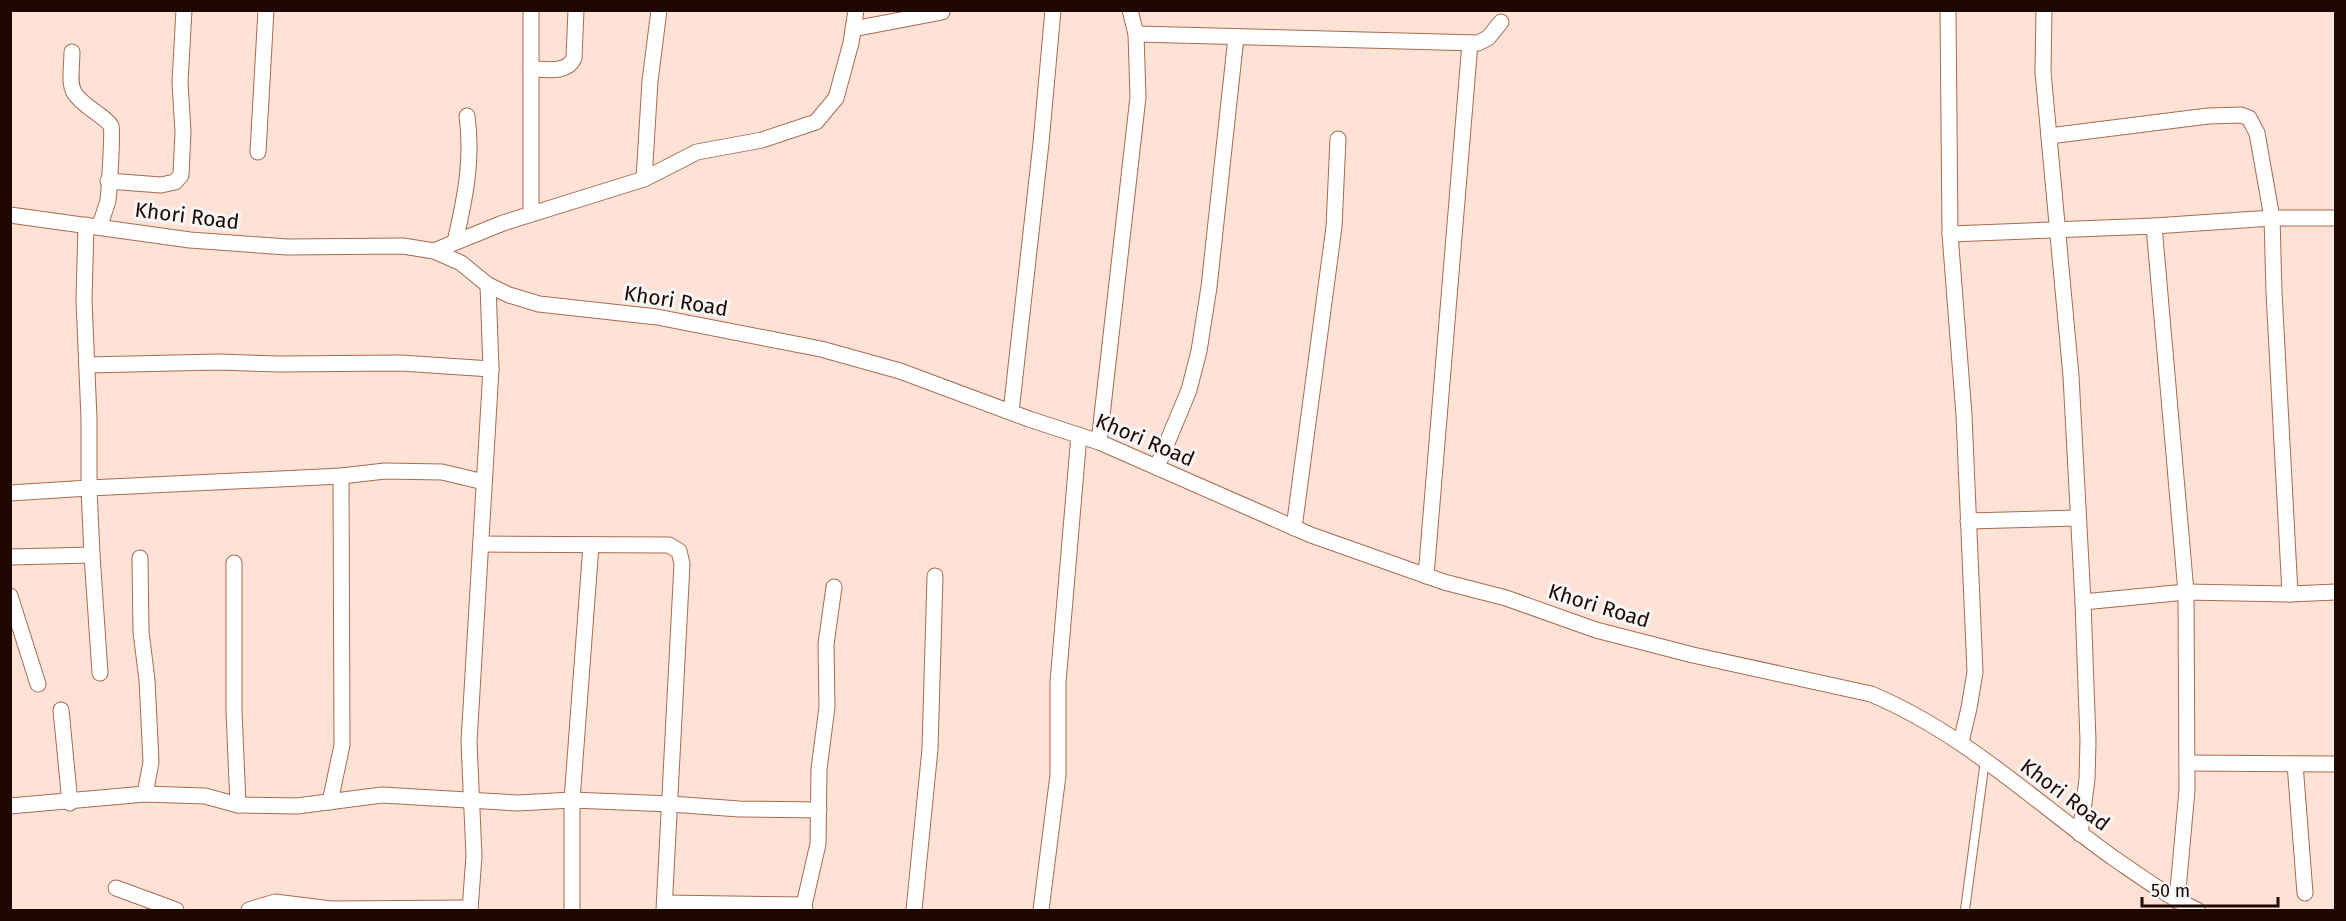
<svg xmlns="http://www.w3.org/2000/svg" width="2346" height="921" font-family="'Fira Sans',sans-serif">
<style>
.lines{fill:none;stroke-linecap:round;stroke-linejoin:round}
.service-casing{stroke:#a76b50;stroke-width:10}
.minor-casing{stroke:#a76b50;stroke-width:17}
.service{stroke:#fff;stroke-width:8}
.minor{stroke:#fff;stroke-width:15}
.labels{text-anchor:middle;stroke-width:6;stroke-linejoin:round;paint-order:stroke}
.street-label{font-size:21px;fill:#1e0801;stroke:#f6f6f6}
</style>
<rect width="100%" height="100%" fill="#fee2d6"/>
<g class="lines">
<defs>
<polyline id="service" points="1965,910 1985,760"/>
<g id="minor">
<polyline points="531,10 531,214"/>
<polyline points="1948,10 1950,234 1964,415 1975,672 1969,708 1961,742"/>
<polyline points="2044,10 2043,72 2071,376 2083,602 2088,741 2087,779 2080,834"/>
<polyline points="853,29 942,12"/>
<polyline points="1136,34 1478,43 1488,38 1501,22"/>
<path d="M72 52C71 89 65 91 98 114 102 117 108 121 111 126 113 132 109 191 108 200 106 209 102 217 100 226"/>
<path d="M531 69C546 69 567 74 574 58L576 10"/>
<polyline points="2049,136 2208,116 2241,115 2249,118 2257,133 2272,218 2274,292 2290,594"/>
<polyline points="258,152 266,10"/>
<polyline points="644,179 650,81 659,10"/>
<polyline points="108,181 161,185 175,182 181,175 183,132 180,82 184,10"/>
<path d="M10 215 190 240 287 247 403 246 434 251 461 263 488 285 509 295 539 304 657 317 821 349 900 371 1029 419 1099 442 1311 535 1444 582 1506 598 1596 630 1693 655 1871 694C1962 732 2033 800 2112 857 2140 876 2167 896 2197 910"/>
<polyline points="2154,226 2272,218 2336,218"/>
<polyline points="1950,234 2154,226 2186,592 2187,790 2177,901"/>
<path d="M455 242C465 198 473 161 467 116"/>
<polyline points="434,251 503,223 644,179 697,152 762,140 816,122 836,98 851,43 856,10"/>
<polyline points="87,365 218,362 280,364 401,363 491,369"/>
<polyline points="1011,412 1041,143 1053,10"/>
<polyline points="1099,442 1138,97 1136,34 1130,10"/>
<polyline points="1157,467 1189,390 1199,351 1209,287 1236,37"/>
<polyline points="10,493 89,488 89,419 84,300 86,225"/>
<polyline points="1968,521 2078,518"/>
<polyline points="1294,528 1334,227 1338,139"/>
<polyline points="481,544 669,545 679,551 682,564 664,910"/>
<polyline points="92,555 89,488 341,476"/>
<polyline points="10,557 92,555 100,673"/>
<polyline points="140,558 141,632 147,680 151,762 145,794"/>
<polyline points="234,563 234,711 238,805"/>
<polyline points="1426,576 1470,43"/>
<polyline points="10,596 38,684"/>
<polyline points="2083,602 2186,592 2290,594 2336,592"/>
<polyline points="61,710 70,803"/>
<polyline points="2187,763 2336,764"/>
<polyline points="2295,764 2305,893"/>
<polyline points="330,802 342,745 341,476 385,471 442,472 484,482"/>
<polyline points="10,806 145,794 205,796 238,805 297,806 382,795 518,803 572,800 671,804 739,809 819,810"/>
<polyline points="116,888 176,910"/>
<polyline points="665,903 804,905"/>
<polyline points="249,910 275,902 331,909 470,908"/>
<polyline points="470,910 474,856 469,742 491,369 488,285"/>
<polyline points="572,910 572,800 591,545"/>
<polyline points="805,910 804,905 818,844 819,769 827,707 826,644 834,587"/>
<polyline points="914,910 930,749 935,576"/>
<polyline points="1041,910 1058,775 1058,682 1079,435"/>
</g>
</defs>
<use href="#service" class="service-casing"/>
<use href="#minor" class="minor-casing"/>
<use href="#service" class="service"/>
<use href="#minor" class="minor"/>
</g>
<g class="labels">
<g class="street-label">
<text transform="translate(187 216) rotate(7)" y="7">Khori Road</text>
<text transform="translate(676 301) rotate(9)" y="7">Khori Road</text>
<text transform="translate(1145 440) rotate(23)" y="7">Khori Road</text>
<text transform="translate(1599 606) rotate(17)" y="7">Khori Road</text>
<text transform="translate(2065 795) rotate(37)" y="7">Khori Road</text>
</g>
</g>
<rect width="2346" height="921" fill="none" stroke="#1e0801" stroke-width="24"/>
<path d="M2142 897v9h136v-9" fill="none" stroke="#1e0801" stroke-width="3"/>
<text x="2151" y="897" font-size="18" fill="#1e0801" stroke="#f6f6f6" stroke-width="4.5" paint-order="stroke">50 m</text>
</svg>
